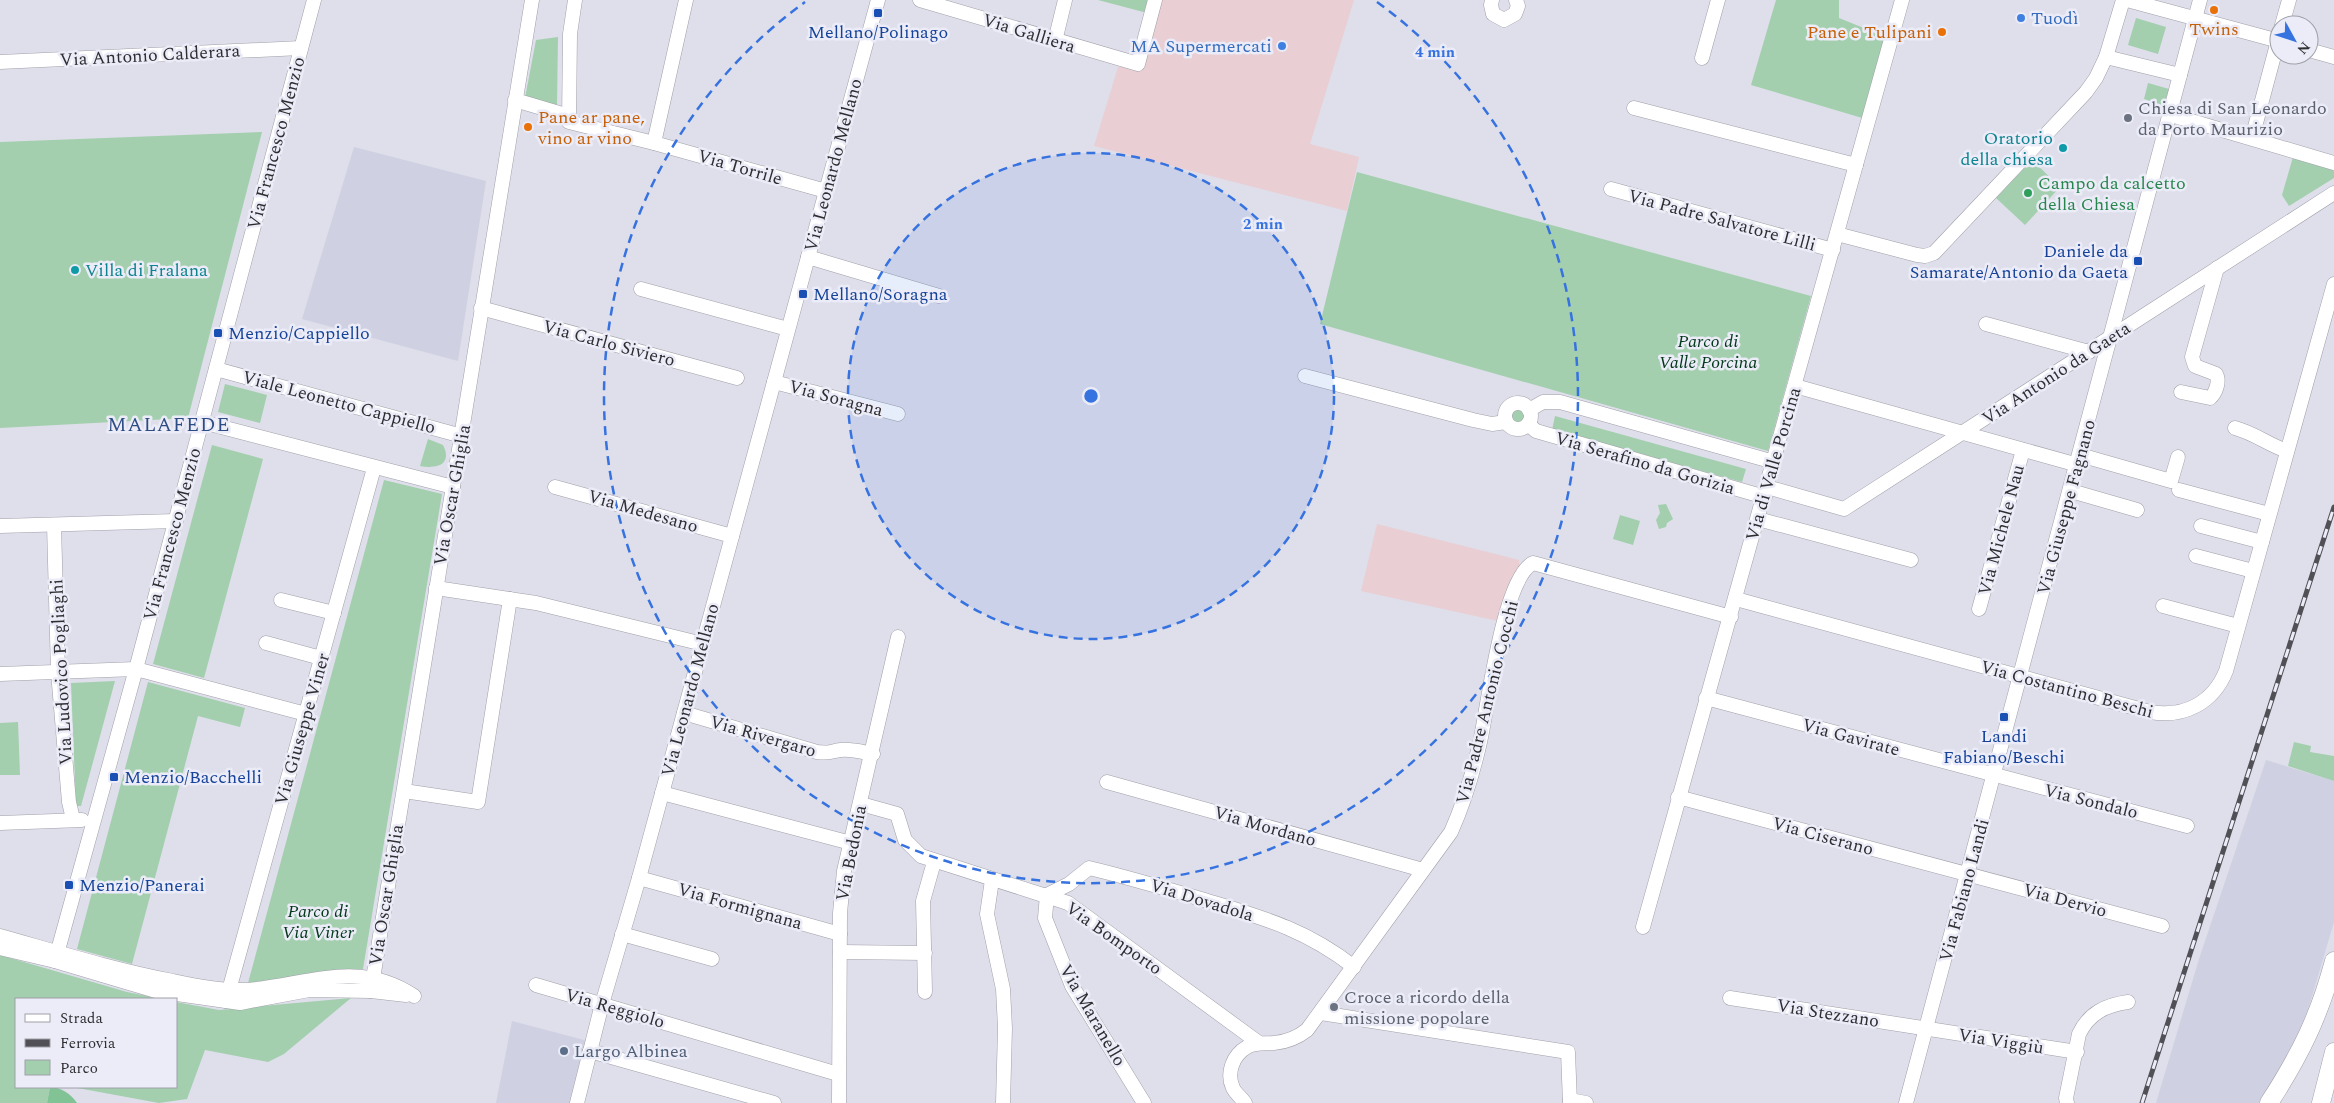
<svg xmlns="http://www.w3.org/2000/svg" width="2334" height="1103" font-family="Spectral,serif">
<style>
.commercial{fill:#e9ced3}
.built{fill:#cfd0e2}
.green{fill:#a3cfae}
.forest{fill:#82c395}
.lines{fill:none;stroke-linecap:round;stroke-linejoin:round}
.minor-casing{stroke:#a0a0aa;stroke-width:15}
.major-casing{stroke:#a0a0aa;stroke-width:19}
.minor{stroke:#fff;stroke-width:14}
.major{stroke:#fff;stroke-width:18}
.rail-casing{stroke:#505056;stroke-width:5}
.rail{stroke:#ebecf7;stroke-width:3;stroke-dasharray:9;stroke-linecap:butt}
.ring{fill:none;stroke:#3672e0;stroke-width:2.5;stroke-dasharray:9 6}
.food-dot{fill:#e8710a;stroke:#ebecf7;stroke-width:2}
.transit-dot{fill:#1a4fb4;stroke:#ebecf7;stroke-width:2}
.shop-dot{fill:#3f7fe0;stroke:#ebecf7;stroke-width:2}
.worship-dot{fill:#6b7280;stroke:#ebecf7;stroke-width:2}
.culture-dot{fill:#0f9aa8;stroke:#ebecf7;stroke-width:2}
.leisure-dot{fill:#2e9e5b;stroke:#ebecf7;stroke-width:2}
.service-dot{fill:#5c6f8a;stroke:#ebecf7;stroke-width:2}
.labels{text-anchor:middle;stroke-width:5;stroke-linejoin:round;paint-order:stroke}
.shop-label{font-size:18px;fill:#366cbe;stroke:#ebecf7;text-anchor:start}
.food-label{font-size:18px;fill:#c56008;stroke:#ebecf7}
.transit-label{font-size:18px;fill:#164399;stroke:#ebecf7;text-anchor:start}
.street-label{font-size:18px;fill:#2e2e32;stroke:#ebecf7}
.worship-label{font-size:18px;fill:#5b616d;stroke:#ebecf7;text-anchor:start}
.culture-label{font-size:18px;fill:#0d838f;stroke:#ebecf7;text-anchor:end}
.leisure-label{font-size:18px;fill:#27864d;stroke:#ebecf7;text-anchor:start}
.park-label{font-size:18px;font-style:italic;fill:#023719;stroke:#ebecf7}
.service-label{font-size:18px;fill:#4e5e75;stroke:#ebecf7;text-anchor:start}
.quarter-label{font-size:20px;letter-spacing:1px;fill:#2e4c84;stroke:#ebecf7}
.centre{fill:#3672e0;stroke:#ebecf7;stroke-width:2.5}
.ring-label{font-size:15px;text-anchor:middle;font-weight:bold;fill:#3672e0;stroke:#ebecf7;stroke-width:5;stroke-linejoin:round;paint-order:stroke}
</style>
<rect width="100%" height="100%" fill="#dedfea"/>
<g class="commercial">
<polygon points="1155,0 1354,0 1310,144 1359,157 1347,211 1094,146 1118,67 1138,64"/>
<polygon points="1377,524 1519,560 1520,570 1498,621 1361,591"/>
</g>
<g class="built">
<polygon points="354,147 486,181 458,361 302,319"/>
<polygon points="2266,760 2334,781 2334,922 2305,1020 2293,1052 2259,1103 2156,1103 2199,959"/>
<polygon points="512,1021 588,1041 571,1103 496,1103"/>
</g>
<g class="green">
<polygon points="1098,0 1155,0 1151,14"/>
<polygon points="1776,0 1839,0 1839,18 1891,39 1869,120 1751,85"/>
<polygon points="2136,18 2166,27 2158,54 2128,45"/>
<polygon points="558,37 557,106 525,98 536,40"/>
<polygon points="2148,83 2169,89 2164,107 2152,104 2150,101 2144,99"/>
<polygon points="262,132 188,418 0,428 0,142"/>
<polygon points="2293,157 2330,164 2334,172 2334,178 2289,206 2282,195"/>
<polygon points="2032,160 2060,187 2025,225 1996,198"/>
<polygon points="1357,172 1811,296 1768,451 1320,324"/>
<polygon points="225,384 267,395 260,423 218,412"/>
<circle cx="1517" cy="416" r="8"/>
<polygon points="1555,416 1746,469 1742,482 1552,430"/>
<path d="M428 439 443 445C453 465 436 469 420 466Z"/>
<polygon points="212,445 263,459 204,678 153,664"/>
<polygon points="384,480 442,494 363,969 248,983"/>
<polygon points="1666,504 1673,519 1667,523 1666,527 1659,529 1656,520 1660,513 1658,505"/>
<polygon points="1620,515 1640,521 1633,545 1613,539"/>
<polygon points="115,681 81,806 76,806 71,683"/>
<polygon points="148,682 245,708 240,727 198,716 132,964 77,949"/>
<polygon points="18,722 20,775 0,775 0,723"/>
<polygon points="2294,742 2311,746 2310,752 2334,756 2334,781 2288,766"/>
<polygon points="0,955 127,992 163,999 16,999 16,1087 50,1087 47,1103 0,1103"/>
<polygon points="351,998 284,1054 268,1062 205,1050 187,1099 159,1103 72,1087 176,1087 176,1002 219,1010"/>
</g>
<path class="forest" d="M50 1087C61 1087 71 1094 77 1103H47Z"/>
<g class="lines">
<defs>
<g id="minor">
<polyline points="575,0 570,34 569,122 654,143 826,191"/>
<polyline points="920,0 1138,64 1155,0"/>
<polyline points="1492,0 1491,5 1493,14 1504,20 1515,14 1518,6 1516,0"/>
<polyline points="2123,0 2106,57 2180,75"/>
<polyline points="2127,0 2279,41"/>
<polyline points="2282,25 2289,0"/>
<polyline points="1055,41 1065,0"/>
<polyline points="2309,50 2334,57"/>
<polyline points="1702,58 1718,0"/>
<polyline points="0,62 301,48"/>
<polyline points="515,100 569,116"/>
<polyline points="1634,108 1856,165"/>
<polyline points="2171,115 2334,163"/>
<polyline points="2252,138 2279,37"/>
<polyline points="654,143 686,0"/>
<polyline points="1611,189 1833,250"/>
<polyline points="1837,234 1917,255 1925,256 1934,253 2086,92 2096,78 2106,57"/>
<polyline points="808,257 939,296"/>
<polyline points="641,289 788,329"/>
<polyline points="481,308 737,378"/>
<polyline points="1986,324 2089,352"/>
<polyline points="216,369 462,436"/>
<polyline points="1305,376 1473,420 1492,424 1506,422"/>
<polyline points="774,382 898,414"/>
<polyline points="1795,386 2078,465"/>
<path d="M2181 392 2210 398C2216 393 2220 381 2216 374L2195 366 2192 357 2217 268"/>
<circle cx="1518" cy="416" r="13"/>
<polyline points="1529,410 1543,402 1560,402 1774,462"/>
<polyline points="202,422 453,487"/>
<polyline points="1528,424 1536,431 1765,497"/>
<path d="M2235 428C2254 433 2269 445 2287 451"/>
<polyline points="2080,455 2171,481 2178,457"/>
<polyline points="555,487 732,536"/>
<polyline points="1767,487 1844,509 2334,193"/>
<polyline points="2179,490 2269,514"/>
<polyline points="2071,491 2137,510"/>
<polyline points="1758,519 1911,560"/>
<polyline points="54,525 58,672 69,802 73,819"/>
<polyline points="0,526 176,521"/>
<polyline points="2201,526 2262,542"/>
<polyline points="2196,556 2253,571"/>
<polyline points="436,588 536,603 703,644"/>
<path d="M1736 599 2150 712C2184 718 2213 703 2226 671L2334 284"/>
<polyline points="281,600 334,613"/>
<polyline points="2163,606 2238,626"/>
<polyline points="1979,609 2023,450"/>
<polyline points="266,643 321,658"/>
<polyline points="0,674 136,669 306,714"/>
<polyline points="1706,698 2187,826"/>
<path d="M684 713 817 752C830 754 831 751 841 750 852 749 862 752 873 754"/>
<polyline points="1107,782 1423,870"/>
<polyline points="404,791 478,802 510,599"/>
<polyline points="662,793 851,843"/>
<polyline points="1678,797 2162,926"/>
<polyline points="861,804 897,814 905,840 921,856 1068,903 1259,1043"/>
<polyline points="0,823 82,820"/>
<polyline points="639,878 840,934"/>
<polyline points="992,880 987,914 1003,989 1005,1028 1003,1103"/>
<polyline points="1643,927 1902,0"/>
<polyline points="622,934 712,959"/>
<path d="M0 936C57 952 115 970 173 981 196 986 221 991 245 990 305 986 358 958 414 996"/>
<polyline points="0,948 55,961 156,991 240,1003 309,990 371,991 406,995"/>
<polyline points="840,952 925,953"/>
<polyline points="55,961 136,669 314,0"/>
<polyline points="536,985 838,1074"/>
<polyline points="371,991 532,0"/>
<polyline points="925,992 923,901 934,862"/>
<polyline points="1730,998 2077,1052"/>
<polyline points="226,1001 374,468"/>
<polyline points="1321,1013 1568,1052 1570,1103"/>
<polyline points="590,1051 774,1103"/>
<polyline points="1570,1100 1586,1103"/>
<polyline points="577,1103 602,1004 639,878 878,0"/>
<polyline points="839,1103 840,913 844,871 898,637"/>
<path d="M1144 1103 1072 986 1045 918 1047 895 1069 884 1089 868C1127 877 1164 888 1201 899 1260 917 1304 928 1354 967"/>
<path d="M1245 1103C1242 1098 1235 1093 1233 1088 1226 1073 1233 1055 1247 1047 1256 1042 1265 1044 1274 1043 1286 1042 1298 1037 1307 1030L1451 832C1464 803 1473 773 1480 742 1488 707 1503 578 1533 563L1731 617"/>
<polyline points="1906,1103 2200,0"/>
<path d="M2067 1103 2066 1098 2079 1034C2089 1013 2106 1005 2128 1002"/>
</g>
<g id="major">
<path d="M2269 1103C2300 1055 2319 1017 2334 961"/>
<polyline points="2321,1103 2334,1052"/>
</g>
</defs>
<use href="#minor" class="minor-casing"/>
<use href="#major" class="major-casing"/>
<use href="#minor" class="minor"/>
<use href="#major" class="major"/>
<defs>
<polyline id="rail" points="2142,1103 2334,507"/>
</defs>
<use href="#rail" class="rail-casing"/>
<use href="#rail" class="rail"/>
</g>
<circle cx="1091" cy="396" r="243" fill="#3672e0" fill-opacity=".12"/>
<g class="ring">
<circle cx="1091" cy="396" r="243"/>
<path d="M1377 2A487 487 0 1 1 805 2"/>
</g>
<g class="food-dot">
<circle cx="2214" cy="10" r="5"/>
<circle cx="1942" cy="32" r="5"/>
<circle cx="528" cy="127" r="5"/>
</g>
<g class="transit-dot">
<rect x="873" y="8" width="10" height="10" rx="2.5"/>
<rect x="2133" y="256" width="10" height="10" rx="2.5"/>
<rect x="798" y="289" width="10" height="10" rx="2.5"/>
<rect x="213" y="328" width="10" height="10" rx="2.5"/>
<rect x="1999" y="712" width="10" height="10" rx="2.5"/>
<rect x="109" y="772" width="10" height="10" rx="2.5"/>
<rect x="64" y="880" width="10" height="10" rx="2.5"/>
</g>
<g class="shop-dot">
<circle cx="2021" cy="18" r="5"/>
<circle cx="1282" cy="46" r="5"/>
</g>
<g class="worship-dot">
<circle cx="2128" cy="118" r="5"/>
<circle cx="1334" cy="1007" r="5"/>
</g>
<g class="culture-dot">
<circle cx="2063" cy="148" r="5"/>
<circle cx="75" cy="270" r="5"/>
</g>
<circle class="leisure-dot" cx="2028" cy="193" r="5"/>
<circle class="service-dot" cx="564" cy="1051" r="5"/>
<g class="labels">
<g class="shop-label">
<text x="2031" y="24">Tuodì</text>
<text x="1272" y="52" text-anchor="end">MA Supermercati</text>
</g>
<g class="food-label">
<text x="2214" y="35">Twins</text>
<text x="1932" y="38" text-anchor="end">Pane e Tulipani</text>
<text x="538" y="123" text-anchor="start">Pane ar pane,<tspan x="538" dy="21">vino ar vino</tspan></text>
</g>
<g class="transit-label">
<text x="878" y="38" text-anchor="middle">Mellano/Polinago</text>
<text x="2128" y="257" text-anchor="end">Daniele da<tspan x="2128" dy="21">Samarate/Antonio da Gaeta</tspan></text>
<text x="813" y="300">Mellano/Soragna</text>
<text x="228" y="339">Menzio/Cappiello</text>
<text x="2004" y="742" text-anchor="middle">Landi<tspan x="2004" dy="21">Fabiano/Beschi</tspan></text>
<text x="124" y="783">Menzio/Bacchelli</text>
<text x="79" y="891">Menzio/Panerai</text>
</g>
<g class="street-label">
<text transform="translate(1029 33) rotate(17)" y="6">Via Galliera</text>
<text transform="translate(150 55) rotate(-3)" y="6">Via Antonio Calderara</text>
<text transform="translate(276 143) rotate(-75)" y="6">Via Francesco Menzio</text>
<text transform="translate(833 165) rotate(-75)" y="6">Via Leonardo Mellano</text>
<text transform="translate(740 167) rotate(16)" y="6">Via Torrile</text>
<text transform="translate(1722 220) rotate(15)" y="6">Via Padre Salvatore Lilli</text>
<text transform="translate(609 343) rotate(15)" y="6">Via Carlo Siviero</text>
<text transform="translate(2056 373) rotate(-33)" y="6">Via Antonio da Gaeta</text>
<text transform="translate(836 398) rotate(15)" y="6">Via Soragna</text>
<text transform="translate(339 402) rotate(15)" y="6">Viale Leonetto Cappiello</text>
<text transform="translate(1645 463) rotate(16)" y="6">Via Serafino da Gorizia</text>
<text transform="translate(1773 464) rotate(-74)" y="6">Via di Valle Porcina</text>
<text transform="translate(452 495) rotate(-80)" y="6">Via Oscar Ghiglia</text>
<text transform="translate(2066 507) rotate(-75)" y="6">Via Giuseppe Fagnano</text>
<text transform="translate(643 511) rotate(16)" y="6">Via Medesano</text>
<text transform="translate(2001 530) rotate(-75)" y="6">Via Michele Nau</text>
<text transform="translate(172 534) rotate(-75)" y="6">Via Francesco Menzio</text>
<text transform="translate(61 672) rotate(-93)" y="6">Via Ludovico Pogliaghi</text>
<text transform="translate(2067 689) rotate(15)" y="6">Via Costantino Beschi</text>
<text transform="translate(690 690) rotate(-75)" y="6">Via Leonardo Mellano</text>
<text transform="translate(1487 702) rotate(-76)" y="6">Via Padre Antonio Cocchi</text>
<text transform="translate(302 729) rotate(-74)" y="6">Via Giuseppe Viner</text>
<text transform="translate(763 736) rotate(16)" y="6">Via Rivergaro</text>
<text transform="translate(1851 737) rotate(15)" y="6">Via Gavirate</text>
<text transform="translate(2091 801) rotate(14)" y="6">Via Sondalo</text>
<text transform="translate(1265 826) rotate(16)" y="6">Via Mordano</text>
<text transform="translate(1823 836) rotate(15)" y="6">Via Ciserano</text>
<text transform="translate(851 853) rotate(-79)" y="6">Via Bedonia</text>
<text transform="translate(1964 890) rotate(-75)" y="6">Via Fabiano Landi</text>
<text transform="translate(386 895) rotate(-81)" y="6">Via Oscar Ghiglia</text>
<text transform="translate(1202 900) rotate(17)" y="6">Via Dovadola</text>
<text transform="translate(2065 900) rotate(15)" y="6">Via Dervio</text>
<text transform="translate(740 906) rotate(16)" y="6">Via Formignana</text>
<text transform="translate(1114 938) rotate(35)" y="6">Via Bomporto</text>
<text transform="translate(615 1008) rotate(16)" y="6">Via Reggiolo</text>
<text transform="translate(1828 1013) rotate(9)" y="6">Via Stezzano</text>
<text transform="translate(1093 1015) rotate(60)" y="6">Via Maranello</text>
<text transform="translate(2001 1041) rotate(9)" y="6">Via Viggiù</text>
</g>
<g class="worship-label">
<text x="2138" y="114">Chiesa di San Leonardo<tspan x="2138" dy="21">da Porto Maurizio</tspan></text>
<text x="1344" y="1003">Croce a ricordo della<tspan x="1344" dy="21">missione popolare</tspan></text>
</g>
<g class="culture-label">
<text x="2053" y="144">Oratorio<tspan x="2053" dy="21">della chiesa</tspan></text>
<text x="85" y="276" text-anchor="start">Villa di Fralana</text>
</g>
<g class="leisure-label">
<text x="2038" y="189">Campo da calcetto<tspan x="2038" dy="21">della Chiesa</tspan></text>
</g>
<g class="park-label">
<text x="1708" y="347">Parco di<tspan x="1708" dy="21">Valle Porcina</tspan></text>
<text x="318" y="917">Parco di<tspan x="318" dy="21">Via Viner</tspan></text>
</g>
<g class="service-label">
<text x="574" y="1057">Largo Albinea</text>
</g>
<g class="quarter-label">
<text x="169" y="431">MALAFEDE</text>
</g>
</g>
<circle cx="1091" cy="396" r="8" class="centre"/>
<g class="ring-label">
<text x="1435" y="57">4 min</text>
<text x="1263" y="229">2 min</text>
</g>
<rect x="15" y="998" width="162" height="90" fill="#ebecf7" stroke="#9fa0a8"/>
<rect x="25" y="1014" width="25" height="8" fill="#ffffff" stroke="#9fa0a8"/>
<text x="60" y="1023" font-size="15" fill="#2e2e32">Strada</text>
<rect x="25" y="1039" width="25" height="8" fill="#505056" stroke="#9fa0a8"/>
<text x="60" y="1048" font-size="15" fill="#2e2e32">Ferrovia</text>
<rect x="25" y="1060" width="25" height="15" fill="#a3cfae" stroke="#9fa0a8"/>
<text x="60" y="1073" font-size="15" fill="#2e2e32">Parco</text>
<g transform="translate(2294 40) rotate(130)"><circle r="24" fill="#ebecf7" stroke="#9fa0a8"/>
<path d="M0-4L9 19L0 12L-9 19Z" fill="#3672e0"/>
<text y="-8" font-size="14" font-weight="bold" text-anchor="middle" fill="#2e2e32">N</text>
</g>
</svg>
